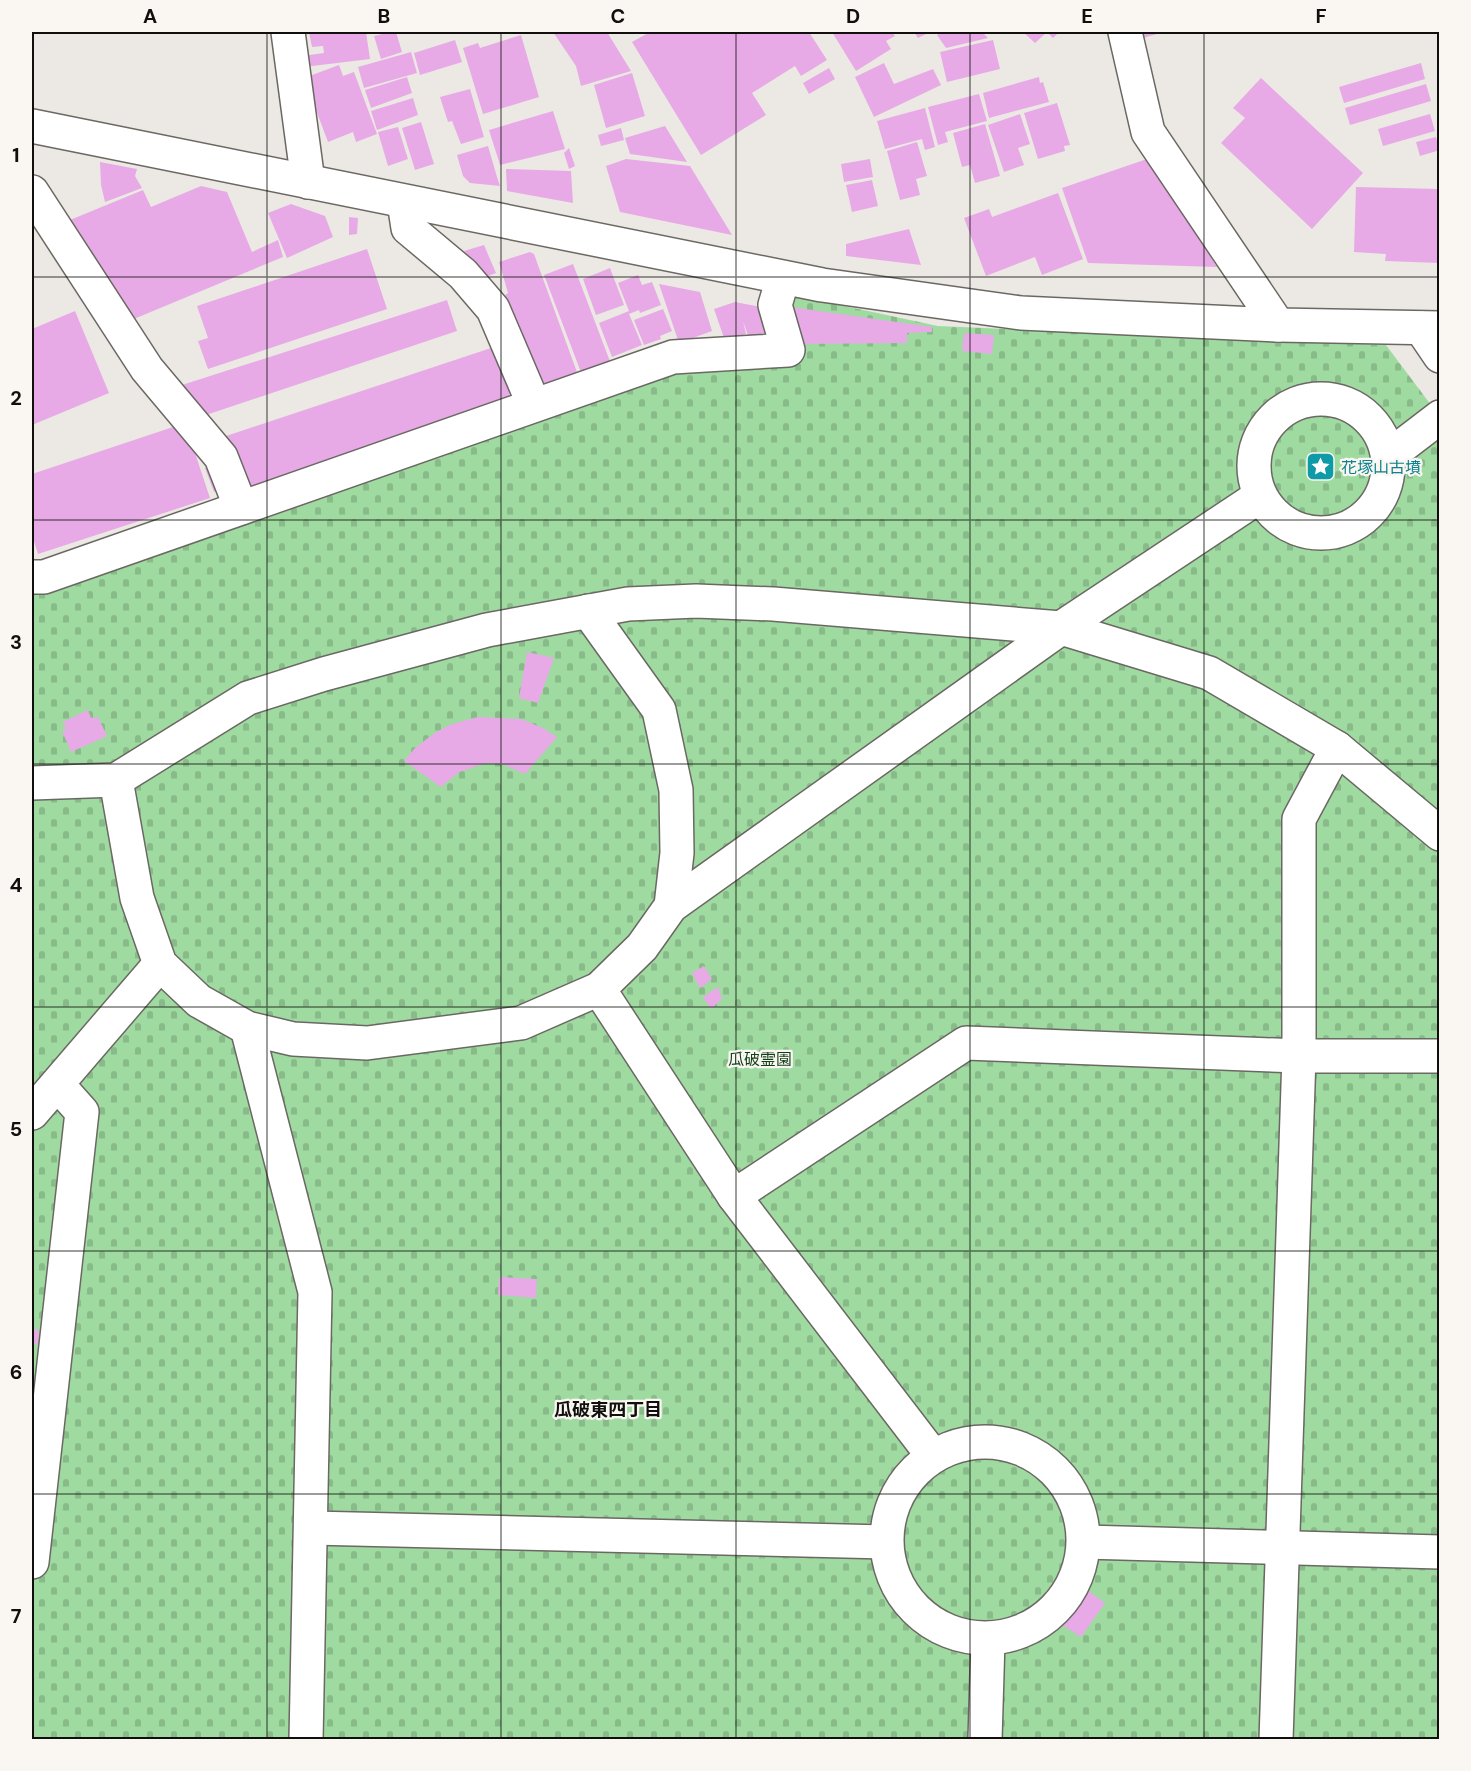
<svg xmlns="http://www.w3.org/2000/svg" width="1471" height="1771" font-family="'DM Sans','Noto Sans JP',sans-serif">
<style>
.cemetery{fill:url(#cemetery-stones)}
.building{fill:#e7aae6}
.lines{fill:none;stroke-linecap:round;stroke-linejoin:round}
.minor-casing{stroke:#6b6863;stroke-width:36}
.minor{stroke:#fff;stroke-width:33}
.grid{fill:none;stroke:#100f0d;stroke-width:1.5;stroke-opacity:0.55}
.labels{text-anchor:middle;stroke-width:4.5;stroke-linejoin:round;paint-order:stroke}
.culture-label{font-size:16px;fill:#0d838f;stroke:#faf6f1;text-anchor:start}
.park-label{font-size:16px;fill:#113e17;stroke:#faf6f1}
.neighbourhood-label{font-size:18px;font-weight:bold;fill:#100f0d;stroke:#faf6f1}
.neatline{fill:none;stroke:#100f0d;stroke-width:2}
.grid-label{font-size:20px;text-anchor:middle;font-weight:bold;fill:#100f0d}
</style>
<defs>
<pattern id="cemetery-stones" width="16" height="16" patternUnits="userSpaceOnUse" patternTransform="scale(1.5)"><rect width="16" height="16" fill="#9fdba1"/><path d="M2 7V4a2 2 0 0 1 4 0v3zM10 15v-3a2 2 0 0 1 4 0v3z" fill="#88bb89"/></pattern>
</defs>
<rect width="100%" height="100%" fill="#ece9e4"/>
<polygon class="cemetery" points="793,295 938,326 1386,345 1440,417 1439,1739 32,1740 32,590 673,369 797,358 783,310"/>
<g class="building">
<polygon points="309,32 366,32 370,59 304,67 302,56 324,53 323,46 312,47"/>
<polygon points="390,32 396,32 402,52 381,59 374,36"/>
<polygon points="553,32 607,32 631,71 581,86 576,66"/>
<polygon points="650,32 809,32 827,60 801,76 795,66 752,93 766,115 701,155 632,42"/>
<polygon points="832,32 892,32 895,36 886,41 891,49 856,71"/>
<polygon points="914,32 930,32 918,38"/>
<polygon points="942,32 982,32 988,38 946,48 937,35"/>
<polygon points="1023,32 1059,32 1053,38 1047,32 1035,43"/>
<polygon points="1142,32 1164,32 1143,38"/>
<polygon points="521,35 539,97 483,114 463,48 478,43 480,48"/>
<polygon points="455,40 462,62 420,75 414,53"/>
<polygon points="993,40 1000,69 947,82 940,52"/>
<polygon points="411,52 417,73 364,88 358,67"/>
<polygon points="884,63 894,84 933,69 941,85 874,117 855,77"/>
<polygon points="1421,63 1425,79 1344,103 1339,87"/>
<polygon points="339,65 343,76 354,72 377,134 356,142 353,132 328,142 304,78"/>
<polygon points="829,68 835,79 809,94 803,83"/>
<polygon points="632,73 645,116 606,128 594,85"/>
<polygon points="407,77 412,93 371,108 365,90"/>
<polygon points="1039,77 1040,83 1043,82 1049,102 989,118 983,93"/>
<polygon points="1261,78 1363,173 1312,229 1221,143 1245,118 1233,108"/>
<polygon points="1426,84 1431,101 1350,125 1345,108"/>
<polygon points="470,89 484,137 461,144 452,121 448,122 440,97"/>
<polygon points="979,94 987,121 945,132 948,142 938,145 928,107"/>
<polygon points="413,98 418,115 377,130 371,111"/>
<polygon points="1057,103 1070,145 1064,146 1065,151 1038,159 1024,113"/>
<polygon points="925,108 935,147 925,150 922,139 885,149 877,121"/>
<polygon points="553,111 565,149 500,165 489,130"/>
<polygon points="1020,114 1030,144 1018,148 1024,165 1004,172 988,125"/>
<polygon points="1430,114 1435,131 1383,146 1378,129"/>
<polygon points="421,122 434,164 415,170 402,128"/>
<polygon points="985,124 1000,176 975,183 970,165 962,167 953,133"/>
<polygon points="665,126 687,162 630,154 625,138"/>
<polygon points="398,127 408,159 388,166 378,132"/>
<polygon points="621,128 624,140 601,146 598,135"/>
<polygon points="1436,137 1440,150 1420,156 1416,142"/>
<polygon points="917,142 927,176 916,179 920,195 900,200 887,151"/>
<polygon points="488,146 497,177 500,186 470,183 463,176 457,155"/>
<polygon points="569,148 575,166 569,169 564,153"/>
<polygon points="626,159 690,166 732,235 620,212 606,166"/>
<polygon points="870,159 873,177 844,182 841,164"/>
<polygon points="1147,159 1217,267 1088,263 1062,188"/>
<polygon points="100,162 137,169 135,176 142,188 105,202 101,185"/>
<polygon points="506,169 571,171 573,203 507,191"/>
<polygon points="872,180 878,206 852,212 846,185"/>
<polygon points="201,186 227,192 252,252 278,240 283,257 129,321 65,222 143,190 151,207"/>
<polygon points="1356,187 1440,189 1440,263 1385,261 1386,254 1354,252"/>
<polygon points="1058,193 1083,259 1042,275 1035,257 986,276 964,218 989,209 992,217"/>
<polygon points="291,204 325,216 333,237 287,258 268,213"/>
<polygon points="349,217 358,218 357,234 349,235"/>
<polygon points="909,229 921,265 846,256 846,244"/>
<polygon points="484,245 496,273 488,276 464,251"/>
<polygon points="367,249 387,309 208,369 198,341 208,338 197,306"/>
<polygon points="530,252 534,254 578,375 541,389 505,295 508,293 499,262"/>
<polygon points="573,264 611,364 582,375 544,275"/>
<polygon points="610,268 624,305 596,315 583,279"/>
<polygon points="638,275 642,285 652,282 661,305 640,313 639,310 629,314 642,345 612,357 599,323 629,311 618,283"/>
<polygon points="659,284 700,292 712,331 679,343"/>
<polygon points="447,300 457,331 203,416 182,385"/>
<polygon points="735,302 761,307 767,332 749,338 743,321 746,334 725,341 714,309"/>
<polygon points="791,307 932,327 932,332 907,333 907,343 802,344"/>
<polygon points="663,309 672,331 660,336 661,339 644,345 634,320"/>
<polygon points="75,311 109,393 32,425 32,329"/>
<polygon points="964,333 994,335 992,354 962,351"/>
<polygon points="500,345 511,402 250,493 243,465 220,438"/>
<polygon points="185,423 210,498 38,554 32,535 32,474"/>
<polygon points="222,462 231,486 214,492 205,468"/>
<polygon points="527,652 554,658 538,703 519,698"/>
<polygon points="88,710 91,718 98,717 107,736 71,752 62,731 66,730 63,722"/>
<polygon points="478,717 521,719 543,728 557,737 525,774 502,764 487,763 459,772 441,787 404,761 415,748 436,732 452,724"/>
<polygon points="704,966 712,979 700,988 692,973"/>
<polygon points="718,987 722,999 711,1009 703,997"/>
<polygon points="499,1277 537,1279 536,1298 498,1295"/>
<polygon points="32,1329 39,1330 38,1345 32,1343"/>
<polygon points="1083,1587 1105,1603 1081,1637 1056,1621"/>
</g>
<g class="lines">
<defs>
<g id="minor">
<polyline points="288,32 308,182"/>
<polyline points="1125,32 1148,132 1278,325"/>
<polyline points="32,126 822,285 1021,313 1278,325 1440,328"/>
<polyline points="32,192 147,369 221,457 241,508"/>
<polyline points="404,202 408,228 463,274 493,309 534,405"/>
<polyline points="1421,328 1440,356"/>
<circle cx="1321" cy="466" r="67"/>
<polyline points="1389,456 1440,417"/>
<polyline points="32,577 44,577 673,357 788,350 775,305 783,278"/>
<polyline points="588,611 659,710 676,790 677,853 671,906"/>
<polyline points="116,780 137,898 160,964 199,1001 247,1028 293,1039 367,1043 521,1023 599,989 642,947 671,906 1061,628 1260,496"/>
<polyline points="32,783 116,780 248,698 324,674 487,630 628,604 696,601 773,604 1061,628 1209,673 1337,748 1440,834"/>
<polyline points="599,989 734,1196 933,1456"/>
<polyline points="247,1028 315,1292 306,1740"/>
<polyline points="32,1113 160,964"/>
<polyline points="734,1196 966,1043 1299,1056 1440,1056"/>
<circle cx="985" cy="1540" r="98"/>
<polyline points="312,1528 886,1542"/>
<polyline points="1085,1542 1440,1552"/>
<polyline points="32,1562 82,1112 58,1085"/>
<polyline points="985,1740 988,1640"/>
<polyline points="1276,1740 1299,1056 1299,819 1337,748"/>
</g>
</defs>
<use href="#minor" class="minor-casing"/>
<use href="#minor" class="minor"/>
</g>
<path class="grid" d="M267 32V1740M501 32V1740M736 32V1740M970 32V1740M1204 32V1740M32 277H1440M32 520H1440M32 764H1440M32 1007H1440M32 1251H1440M32 1494H1440"/>
<defs>
<symbol id="sight-square" viewBox="-11 -11 22 22"><rect x="-9" y="-9" width="18" height="18" rx="4" fill="#0f9aa8" stroke="#faf6f1"/><path d="M0-6L1.8-2.2L6-1.7L2.9 1.2L3.7 5.4L0 3.3L-3.7 5.4L-2.9 1.2L-6-1.7L-1.8-2.2Z" fill="#fff"/></symbol>
</defs>
<g fill-rule="evenodd">
<use href="#sight-square" x="1304" y="450" width="33" height="33"/>
</g>
<g class="labels">
<g class="culture-label">
<text x="1341" y="473">花塚山古墳</text>
</g>
<g class="park-label">
<text x="760" y="1065">瓜破霊園</text>
</g>
<g class="neighbourhood-label">
<text x="608" y="1416">瓜破東四丁目</text>
</g>
</g>
<rect width="1471" height="1771" fill="none" stroke="#faf6f1" stroke-width="66"/>
<rect x="33" y="33" width="1405" height="1705" class="neatline"/>
<g class="grid-label">
<text x="150" y="23">A</text>
<text x="384" y="23">B</text>
<text x="618" y="23">C</text>
<text x="853" y="23">D</text>
<text x="1087" y="23">E</text>
<text x="1321" y="23">F</text>
<text x="16" y="162">1</text>
<text x="16" y="405">2</text>
<text x="16" y="649">3</text>
<text x="16" y="892">4</text>
<text x="16" y="1136">5</text>
<text x="16" y="1379">6</text>
<text x="16" y="1623">7</text>
</g>
</svg>
